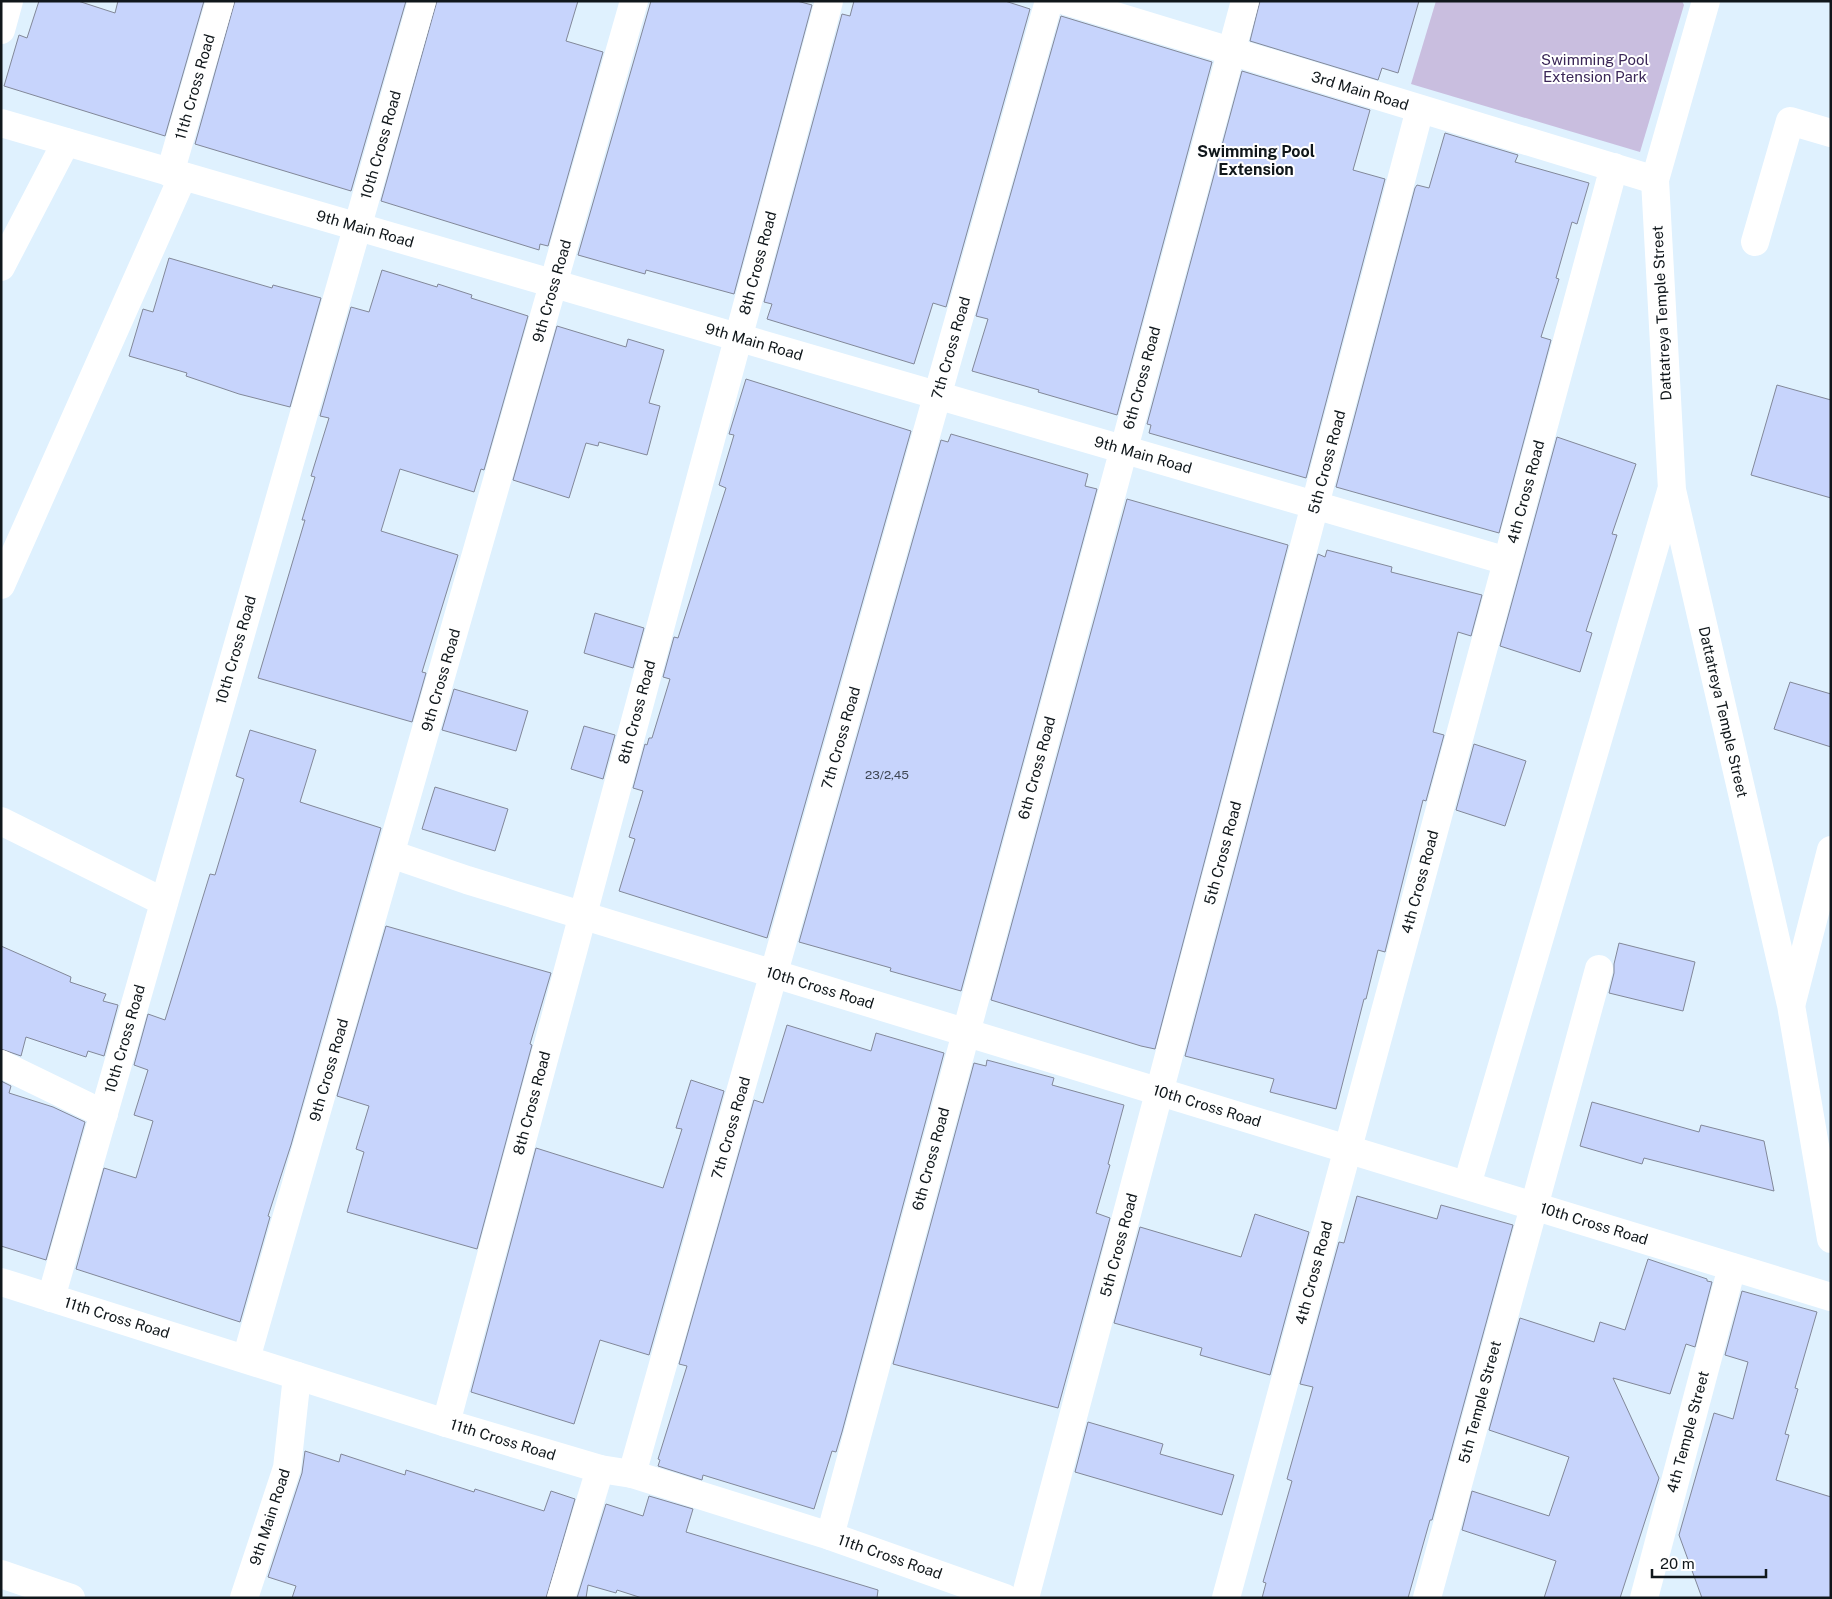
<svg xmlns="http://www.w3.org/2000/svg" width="1832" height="1599" font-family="'Public Sans',sans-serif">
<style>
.green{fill:#c9bedf}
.building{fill:#c7d4fc;stroke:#828899}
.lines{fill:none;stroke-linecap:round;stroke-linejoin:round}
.minor{stroke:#fff;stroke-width:28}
.labels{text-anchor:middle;stroke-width:4;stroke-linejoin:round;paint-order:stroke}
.number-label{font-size:12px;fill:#3e4653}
.park-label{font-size:15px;fill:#3a2657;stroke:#fff}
.street-label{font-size:15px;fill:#10171b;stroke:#fff}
.neighbourhood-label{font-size:16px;font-weight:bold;fill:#10171b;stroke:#fff}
</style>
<rect width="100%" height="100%" fill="#dff1fe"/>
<polygon class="green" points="1436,1 1682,1 1684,5 1640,152 1411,84"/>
<g class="building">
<polygon points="39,1 78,1 115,13 118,1 204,1 165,136 4,86 19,35 27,38"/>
<polygon points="235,1 406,1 351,191 195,144"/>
<polygon points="437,1 578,1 566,41 603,52 548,246 540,244 539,250 381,201"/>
<polygon points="651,1 797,1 812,5 734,294 646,270 645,274 578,255"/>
<polygon points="854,1 1005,1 1030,9 946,307 933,303 914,364 767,319 772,304 764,302 842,14 850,16"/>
<polygon points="1260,1 1419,1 1398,73 1382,68 1378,80 1250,41"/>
<polygon points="1061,16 1212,62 1117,415 1038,392 1039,390 972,371 988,319 976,316"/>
<polygon points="1242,71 1370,110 1353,170 1385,179 1306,478 1149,433 1151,425 1147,424"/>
<polygon points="1445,133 1518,155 1515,162 1589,183 1577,224 1572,222 1556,278 1559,279 1541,337 1551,340 1499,533 1336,487 1415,188 1417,185 1429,188"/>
<polygon points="169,258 272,288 273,285 321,298 290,407 239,394 186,376 187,373 129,356 143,309 153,312"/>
<polygon points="382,270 437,287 438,284 472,295 471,298 528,316 484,470 481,469 474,492 400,469 381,531 458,555 422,672 426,673 412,722 258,678 305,520 302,520 315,477 311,476 329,418 320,416 351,307 369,312"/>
<polygon points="557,326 626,347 628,339 664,350 649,403 660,406 647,455 599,442 598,446 586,443 569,498 513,480"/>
<polygon points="746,379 911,431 767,938 619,891 635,839 629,837 643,791 633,788 645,744 647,745 649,738 652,738 670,679 663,677 674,637 678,638 726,488 719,485 734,435 729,434"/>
<polygon points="1777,385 1831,400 1831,498 1751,475"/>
<polygon points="951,434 1088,474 1085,486 1097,489 961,991 890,971 891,968 799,942 941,440 948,442"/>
<polygon points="1557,437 1636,464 1612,534 1617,535 1586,631 1592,633 1580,672 1500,646"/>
<polygon points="1127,499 1288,545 1155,1049 1141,1046 991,1000"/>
<polygon points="1327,550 1392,567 1391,572 1482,595 1471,636 1458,632 1433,732 1444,735 1426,801 1423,800 1385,952 1378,950 1366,999 1364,999 1336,1109 1270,1092 1274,1079 1185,1056 1318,554 1325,557"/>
<polygon points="595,613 644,628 633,668 584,653"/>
<polygon points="1790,682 1831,694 1831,747 1774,729"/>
<polygon points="454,689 528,711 516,751 442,730"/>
<polygon points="584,726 615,735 603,779 571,769"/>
<polygon points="250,730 316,750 300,802 381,828 291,1145 268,1216 270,1217 240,1322 76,1269 104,1168 136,1178 153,1121 134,1115 148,1070 134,1065 148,1014 165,1020 210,874 215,875 244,779 236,776"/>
<polygon points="1474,744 1526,761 1505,826 1456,810"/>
<polygon points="435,787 508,809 495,851 422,829"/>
<polygon points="386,926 551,973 530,1044 532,1045 477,1249 347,1212 364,1152 356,1149 369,1106 337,1096"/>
<polygon points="1619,943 1695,962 1683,1011 1609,993 1614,973 1614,964"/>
<polygon points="1,946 71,977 70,982 106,994 103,1001 118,1005 104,1056 88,1051 86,1057 26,1037 21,1056 1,1049"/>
<polygon points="787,1025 871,1051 876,1033 944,1053 842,1432 836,1452 832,1451 814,1509 703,1475 702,1480 658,1466 660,1460 658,1459 687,1366 679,1364 754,1100 763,1103"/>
<polygon points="987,1060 1054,1078 1052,1085 1124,1105 1108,1164 1110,1165 1096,1213 1110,1218 1058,1408 893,1364 974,1063 986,1066"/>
<polygon points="691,1080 724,1091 649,1355 600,1340 574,1424 471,1392 536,1148 663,1188 682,1129 676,1128"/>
<polygon points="1,1081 11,1086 9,1093 53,1107 85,1122 46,1260 1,1246"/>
<polygon points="1592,1102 1699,1132 1701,1125 1764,1141 1774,1191 1644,1158 1642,1164 1580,1146"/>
<polygon points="1357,1196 1437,1219 1441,1205 1513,1225 1432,1520 1430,1520 1408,1598 1262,1598 1266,1583 1263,1582 1292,1481 1287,1479 1313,1387 1300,1384 1339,1242 1344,1243"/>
<polygon points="1255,1214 1309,1232 1270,1375 1200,1355 1202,1348 1114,1323 1140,1227 1241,1257"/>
<polygon points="1648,1259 1707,1279 1707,1281 1712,1282 1695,1347 1686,1344 1670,1394 1613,1378 1659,1478 1620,1598 1544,1598 1556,1561 1462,1530 1472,1491 1549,1516 1569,1457 1489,1430 1520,1318 1594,1342 1600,1322 1625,1330"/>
<polygon points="1742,1291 1817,1312 1795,1388 1798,1389 1785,1434 1789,1435 1776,1480 1831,1497 1831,1598 1702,1598 1679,1535 1714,1413 1733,1419 1748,1362 1725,1355"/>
<polygon points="1088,1422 1163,1444 1160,1454 1234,1475 1222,1515 1075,1472"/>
<polygon points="305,1451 339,1462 341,1454 405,1475 406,1470 474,1492 475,1489 544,1511 551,1491 575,1499 546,1598 292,1598 296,1586 268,1577 302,1473"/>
<polygon points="649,1496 693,1509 686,1532 878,1590 877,1598 642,1598 617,1590 616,1593 588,1585 586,1598 577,1598 606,1504 643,1516"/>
</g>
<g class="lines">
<g class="minor">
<polyline points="1066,1 1655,180"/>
<polyline points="1706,1 1655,180 1672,490 1791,1005 1831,1239"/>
<polyline points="1,30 9,1"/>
<polyline points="1,123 1507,561"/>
<polyline points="170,173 220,1"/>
<polyline points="1755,242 1790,121 1831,133"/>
<polyline points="1,267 66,142"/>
<polyline points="1,585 183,176"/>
<polyline points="1,821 164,902"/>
<polyline points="391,854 467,880 1831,1297"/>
<polyline points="1792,1002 1831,850"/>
<polyline points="1,1064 104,1114"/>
<polyline points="1467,1185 1671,491"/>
<polyline points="1,1282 446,1423 600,1469 632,1474 830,1536 1005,1598"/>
<polyline points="51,1298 422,1"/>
<polyline points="246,1359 634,1"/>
<polyline points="446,1423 829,1"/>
<polyline points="632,1474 1049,1"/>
<polyline points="830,1536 1245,1"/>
<polyline points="1,1574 71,1598"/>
<polyline points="244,1598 287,1468 297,1376"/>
<polyline points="561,1598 600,1469"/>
<polyline points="1025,1598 1420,109"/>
<polyline points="1226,1598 1614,167"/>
<polyline points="1427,1598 1599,969"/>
<polyline points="1644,1598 1732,1267"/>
</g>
</g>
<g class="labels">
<g class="number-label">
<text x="887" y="779">23/2,45</text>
</g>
<g class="park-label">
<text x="1595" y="65">Swimming Pool<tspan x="1595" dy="17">Extension Park</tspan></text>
</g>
<g class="street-label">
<text transform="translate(195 87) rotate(-74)" y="5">11th Cross Road</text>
<text transform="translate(1360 91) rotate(17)" y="5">3rd Main Road</text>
<text transform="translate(381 145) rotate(-74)" y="5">10th Cross Road</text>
<text transform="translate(365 229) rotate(16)" y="5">9th Main Road</text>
<text transform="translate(758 263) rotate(-75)" y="5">8th Cross Road</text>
<text transform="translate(552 291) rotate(-74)" y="5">9th Cross Road</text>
<text transform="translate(1662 313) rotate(-93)" y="5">Dattatreya Temple Street</text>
<text transform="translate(754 342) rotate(16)" y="5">9th Main Road</text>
<text transform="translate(951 348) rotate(-74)" y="5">7th Cross Road</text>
<text transform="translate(1142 378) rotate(-75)" y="5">6th Cross Road</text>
<text transform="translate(1143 455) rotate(16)" y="5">9th Main Road</text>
<text transform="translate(1327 462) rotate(-75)" y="5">5th Cross Road</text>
<text transform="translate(1526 492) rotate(-75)" y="5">4th Cross Road</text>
<text transform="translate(236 650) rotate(-74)" y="5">10th Cross Road</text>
<text transform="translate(441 680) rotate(-74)" y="5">9th Cross Road</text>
<text transform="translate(637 712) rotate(-75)" y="5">8th Cross Road</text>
<text transform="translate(1723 712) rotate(77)" y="5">Dattatreya Temple Street</text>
<text transform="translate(841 738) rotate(-74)" y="5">7th Cross Road</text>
<text transform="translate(1037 768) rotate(-75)" y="5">6th Cross Road</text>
<text transform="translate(1223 853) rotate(-75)" y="5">5th Cross Road</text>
<text transform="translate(1420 882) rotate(-75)" y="5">4th Cross Road</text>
<text transform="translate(820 988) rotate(17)" y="5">10th Cross Road</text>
<text transform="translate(125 1039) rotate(-74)" y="5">10th Cross Road</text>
<text transform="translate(329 1070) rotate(-74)" y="5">9th Cross Road</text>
<text transform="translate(532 1103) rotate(-75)" y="5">8th Cross Road</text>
<text transform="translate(1207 1106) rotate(17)" y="5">10th Cross Road</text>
<text transform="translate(731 1128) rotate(-74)" y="5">7th Cross Road</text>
<text transform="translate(931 1159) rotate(-75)" y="5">6th Cross Road</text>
<text transform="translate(1594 1224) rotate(17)" y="5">10th Cross Road</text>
<text transform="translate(1119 1245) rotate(-75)" y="5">5th Cross Road</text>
<text transform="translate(1314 1273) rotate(-75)" y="5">4th Cross Road</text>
<text transform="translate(117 1318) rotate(17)" y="5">11th Cross Road</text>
<text transform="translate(1480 1402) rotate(-75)" y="5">5th Temple Street</text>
<text transform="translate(1688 1432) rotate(-75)" y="5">4th Temple Street</text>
<text transform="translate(503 1440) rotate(17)" y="5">11th Cross Road</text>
<text transform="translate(270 1517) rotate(-72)" y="5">9th Main Road</text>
<text transform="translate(890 1557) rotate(19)" y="5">11th Cross Road</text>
</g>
<g class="neighbourhood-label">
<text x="1256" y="157">Swimming Pool<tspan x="1256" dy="18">Extension</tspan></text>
</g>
</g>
<rect width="1832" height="1599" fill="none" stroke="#10171b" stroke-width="5"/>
<path d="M1652 1569v8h114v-8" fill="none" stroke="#10171b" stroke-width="2.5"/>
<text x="1660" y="1569" font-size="15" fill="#10171b" stroke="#ffffff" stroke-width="4" paint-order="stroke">20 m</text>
</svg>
